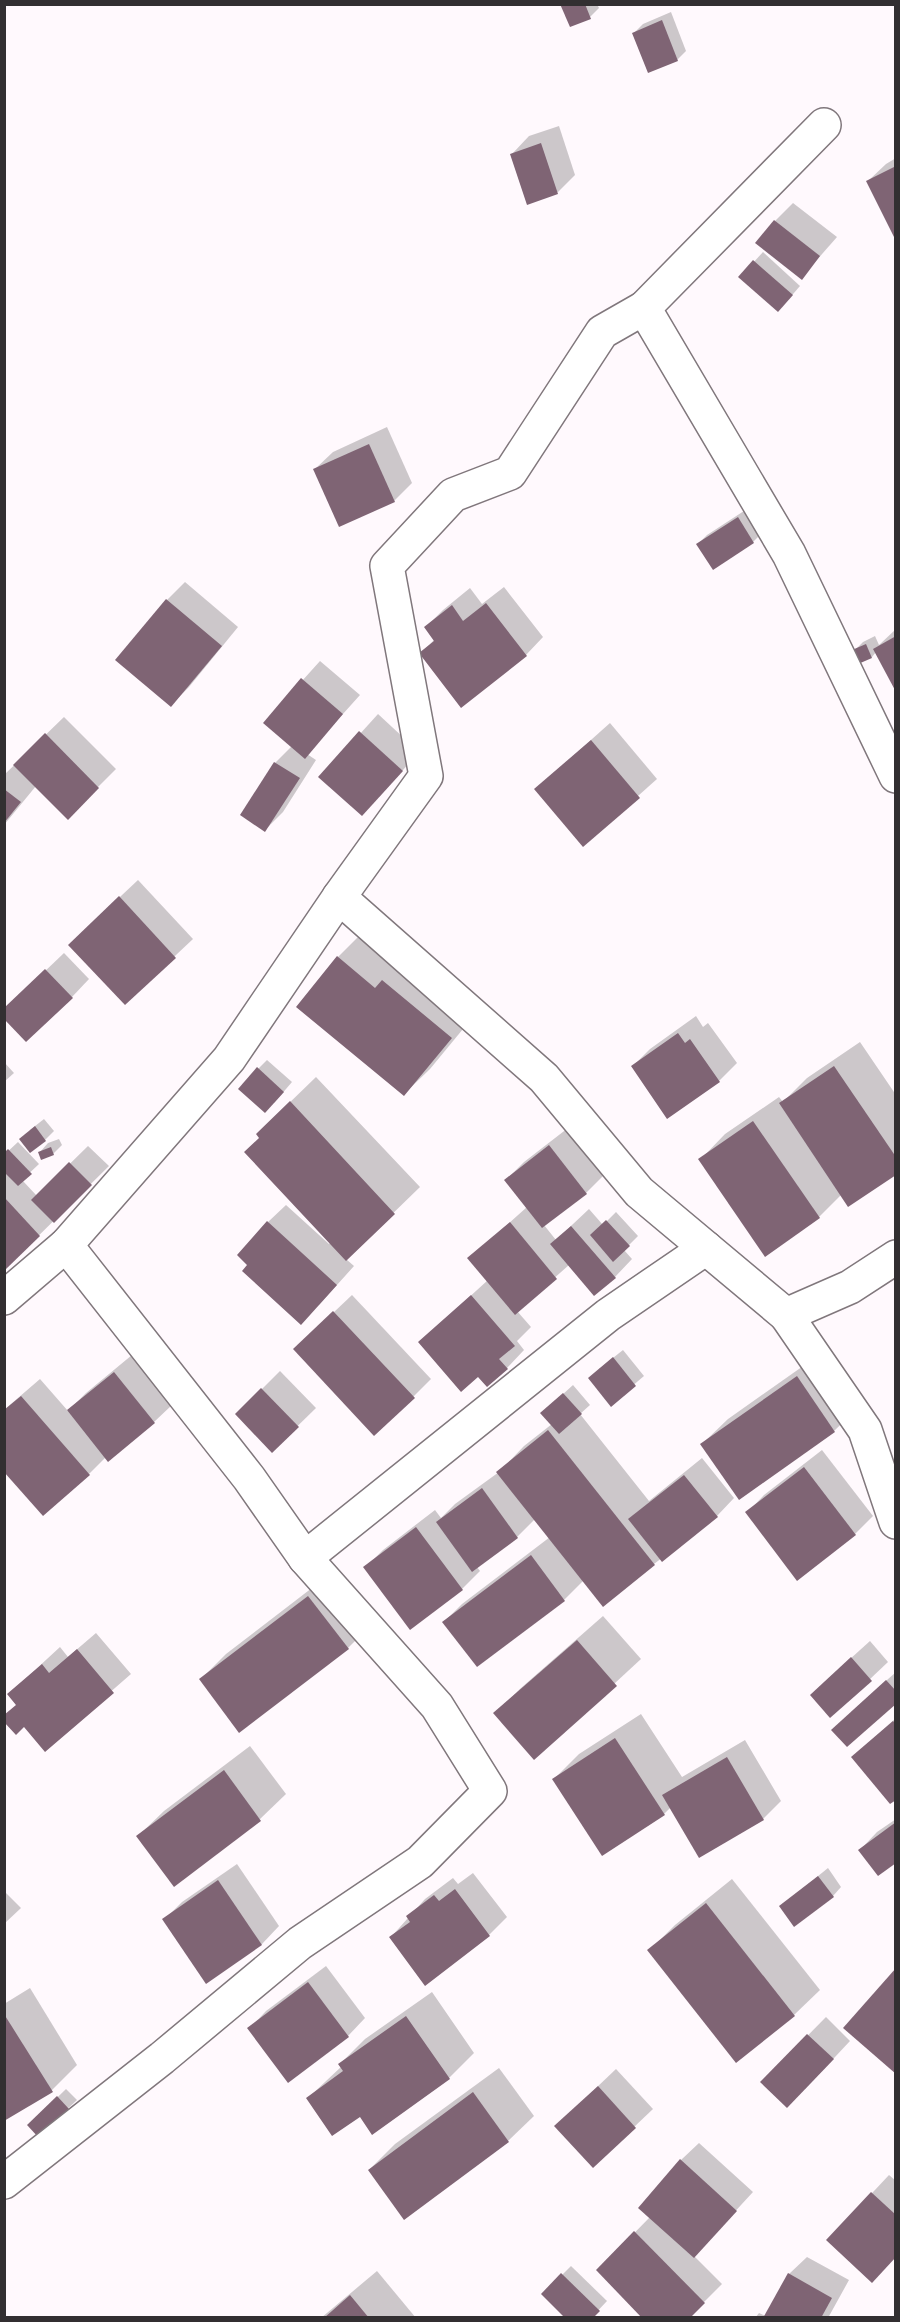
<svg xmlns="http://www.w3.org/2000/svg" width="900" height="2322" font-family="Jost,sans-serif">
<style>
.shadow{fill:#0003}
.building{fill:#7f6474}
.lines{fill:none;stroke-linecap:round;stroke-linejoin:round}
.minor-casing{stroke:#80777c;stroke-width:36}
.minor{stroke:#fff;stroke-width:33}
</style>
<rect width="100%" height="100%" fill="#fff9fd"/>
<g class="shadow">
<polygon points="561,4 597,4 599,8 590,17"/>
<polygon points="671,12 686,51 677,60 634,33 643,24"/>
<polygon points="559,126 575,175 558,192 528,203 512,154 529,136"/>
<polygon points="896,158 896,237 868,181 886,164"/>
<polygon points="793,203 837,237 801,278 775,221"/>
<polygon points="763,252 800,286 787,301 740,277"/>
<polygon points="387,427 412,483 394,501 315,469 333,452"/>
<polygon points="747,509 762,533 753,542 698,544 707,535"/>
<polygon points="185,582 238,627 189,687 171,705 117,659 167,600"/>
<polygon points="504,587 543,637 526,655 421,653 435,639 426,627 443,610 470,588 482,604"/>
<polygon points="896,629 896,688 876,652 872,657 854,651 863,642 875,636 879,645"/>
<polygon points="320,661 360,695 307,754 316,760 283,812 265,830 242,815 275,763 292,746 265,722"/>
<polygon points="378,714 419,752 379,797 321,777"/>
<polygon points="64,717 116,769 68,817 36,786 4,825 4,775"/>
<polygon points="610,723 657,779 583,845 536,789"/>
<polygon points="138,880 193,939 125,1003 88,927"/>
<polygon points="363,932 477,1012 430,1069 404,1094 338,957"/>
<polygon points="64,953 89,979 72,997 19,996"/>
<polygon points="696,1016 703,1027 708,1023 737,1063 719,1081 633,1066 650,1049"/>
<polygon points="860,1042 896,1095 896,1173 842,1194 819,1217 700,1160 725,1134 779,1097 783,1102 807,1078"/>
<polygon points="267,1060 292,1082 274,1103 258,1069"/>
<polygon points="4,1062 14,1073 4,1082"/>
<polygon points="316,1077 420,1187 346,1259 354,1266 319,1305 268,1222 286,1205 329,1244 331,1242 261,1137 283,1109"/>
<polygon points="44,1119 54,1131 45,1140 30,1130"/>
<polygon points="568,1128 604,1175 586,1193 544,1225 556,1240 589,1209 603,1225 616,1212 638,1236 624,1250 632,1259 615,1277 569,1265 517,1311 531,1327 517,1341 524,1350 507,1368 479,1375 420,1342 488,1280 469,1259 527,1207 506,1180 524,1162"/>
<polygon points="59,1139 62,1145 53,1154 40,1152 48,1143"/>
<polygon points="18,1142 39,1164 22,1180 37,1196 88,1146 109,1166 6,1268 4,1155"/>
<polygon points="352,1295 431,1379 413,1397 313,1332"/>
<polygon points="623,1350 644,1376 611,1404 599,1369"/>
<polygon points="823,1352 860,1406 834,1431 739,1498 702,1444 728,1419"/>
<polygon points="132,1355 172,1405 154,1422 106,1457 89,1474 4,1410 40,1379 68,1411 86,1393"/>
<polygon points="280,1371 316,1408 272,1451 237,1414"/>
<polygon points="573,1385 590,1405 580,1414 649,1501 702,1458 734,1498 717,1516 654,1564 584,1580 564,1600 444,1622 462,1604 550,1537 535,1519 517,1537 477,1567 480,1571 462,1589 365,1568 383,1550 435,1510 441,1518 455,1504 499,1472 524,1446 552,1424 551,1405"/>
<polygon points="822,1450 873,1516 855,1534 747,1513 764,1495"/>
<polygon points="334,1571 373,1623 348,1648 201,1679 226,1654"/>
<polygon points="603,1616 641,1659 534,1758 495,1713 521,1688"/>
<polygon points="96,1633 131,1674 45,1749 9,1694 60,1647 68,1657"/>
<polygon points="870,1641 888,1662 831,1716 829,1678"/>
<polygon points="896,1672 896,1702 851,1712"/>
<polygon points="641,1714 682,1777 745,1740 781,1801 763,1819 671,1807 664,1814 554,1779 579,1754"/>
<polygon points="896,1718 896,1798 853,1757"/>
<polygon points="250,1746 286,1794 260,1819 174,1884 138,1836 164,1811"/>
<polygon points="896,1819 896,1861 860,1850 877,1832"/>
<polygon points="237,1864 279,1926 262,1944 206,1982 164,1920 182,1902"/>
<polygon points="828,1868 841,1887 833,1896 781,1906"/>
<polygon points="473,1873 507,1917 489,1935 426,1983 391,1937 425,1899 453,1878 458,1884"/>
<polygon points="732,1879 820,1990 794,2015 737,2061 649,1951 675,1925"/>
<polygon points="4,1891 21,1908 4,1924"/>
<polygon points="326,1966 365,2018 348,2036 249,2029 266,2011"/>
<polygon points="30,1988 77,2065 52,2090 4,2120 4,2004"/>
<polygon points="432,1992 474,2053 449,2078 360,2115 308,2098 342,2066 340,2064 365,2039"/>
<polygon points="826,2017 850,2041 805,2089 762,2082"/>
<polygon points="499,2068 534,2116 508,2141 404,2218 369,2170 395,2144"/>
<polygon points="616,2069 653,2109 593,2166 574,2109"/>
<polygon points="66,2089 77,2100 39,2135 29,2125"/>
<polygon points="699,2143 753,2192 694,2256 722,2284 688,2318 598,2270 650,2217 681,2160"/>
<polygon points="889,2175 896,2181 896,2257 828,2240"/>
<polygon points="807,2257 849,2280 828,2318 755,2318 759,2313 766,2316 789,2274"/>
<polygon points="571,2266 607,2301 591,2318 543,2294"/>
<polygon points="377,2271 416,2318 321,2318"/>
</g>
<g class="building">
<polygon points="560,4 585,4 591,19 570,27"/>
<polygon points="662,20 678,61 648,73 632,33"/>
<polygon points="541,143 558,194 527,205 510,154"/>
<polygon points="896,166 896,241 866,181"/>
<polygon points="774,220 820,256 802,280 755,243"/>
<polygon points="753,260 793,295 778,312 738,277"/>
<polygon points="369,444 395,502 339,527 313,469"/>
<polygon points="738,517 754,543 713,570 696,544"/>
<polygon points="166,599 222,646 171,707 115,660"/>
<polygon points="486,603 527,656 461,708 419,653 434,641 424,627 452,605 463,621"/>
<polygon points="896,636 896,692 873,649"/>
<polygon points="866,644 872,658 858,664 852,650"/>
<polygon points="301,678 343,714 305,759 263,723"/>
<polygon points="359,731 403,771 362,816 318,777"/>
<polygon points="45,733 99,788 68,820 13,765"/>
<polygon points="591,740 640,798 583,847 534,789"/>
<polygon points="274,762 300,778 265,832 240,815"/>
<polygon points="4,789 21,802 4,823"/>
<polygon points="119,896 176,958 125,1005 68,945"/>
<polygon points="337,956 375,988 382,980 452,1038 404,1096 296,1007"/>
<polygon points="45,969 73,998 26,1042 4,1019 4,1008"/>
<polygon points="678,1033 685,1043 690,1039 720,1082 667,1119 631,1066"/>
<polygon points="834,1066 896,1157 896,1175 848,1207 779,1103"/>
<polygon points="257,1067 284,1092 265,1113 238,1089"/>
<polygon points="290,1101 395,1214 346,1261 244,1152 259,1138 256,1134"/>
<polygon points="753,1121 820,1218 765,1257 698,1159"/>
<polygon points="35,1126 46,1141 30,1153 19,1139"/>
<polygon points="549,1145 587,1194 542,1228 504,1180"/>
<polygon points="51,1147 54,1155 41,1160 38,1152"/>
<polygon points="8,1149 32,1174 18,1186 4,1172 4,1153"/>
<polygon points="69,1162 92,1185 54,1223 31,1200"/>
<polygon points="4,1197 40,1236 4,1271"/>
<polygon points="606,1220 630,1246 613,1262 590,1235"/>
<polygon points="267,1221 337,1285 301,1325 242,1271 247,1265 237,1255"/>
<polygon points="510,1222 557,1279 515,1315 467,1258"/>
<polygon points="571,1226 616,1278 594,1296 550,1244"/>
<polygon points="471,1295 515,1346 499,1359 508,1369 487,1387 478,1377 461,1392 418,1342"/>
<polygon points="333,1311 415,1398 374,1436 293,1349"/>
<polygon points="613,1357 636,1386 611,1407 588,1378"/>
<polygon points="114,1372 155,1423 108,1462 67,1410"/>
<polygon points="797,1376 835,1432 739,1500 700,1444"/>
<polygon points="261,1388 299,1427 272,1453 235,1414"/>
<polygon points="563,1393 582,1414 559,1434 540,1413"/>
<polygon points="21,1396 90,1475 43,1516 4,1472 4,1410"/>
<polygon points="548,1430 655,1565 603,1607 496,1472"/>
<polygon points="804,1467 856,1535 797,1581 745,1512"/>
<polygon points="684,1475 718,1517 662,1562 628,1519"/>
<polygon points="482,1488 518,1538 472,1572 436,1522"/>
<polygon points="416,1527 463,1590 410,1630 363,1567"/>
<polygon points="531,1555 565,1601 477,1667 442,1622"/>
<polygon points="308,1596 349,1649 239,1733 199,1679"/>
<polygon points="577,1640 617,1686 534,1760 493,1713"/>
<polygon points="77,1649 114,1693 45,1752 24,1727 16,1735 4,1722 4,1715 16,1705 7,1694 42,1664 49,1673"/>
<polygon points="851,1657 872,1681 830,1718 810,1695"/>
<polygon points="886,1680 896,1691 896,1704 847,1747 831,1730"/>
<polygon points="893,1721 896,1724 896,1800 890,1804 851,1757"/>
<polygon points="615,1738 665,1815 602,1856 552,1779"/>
<polygon points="727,1757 764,1820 699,1858 662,1795"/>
<polygon points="224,1770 261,1821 174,1887 136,1836"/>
<polygon points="896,1822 896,1863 878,1876 858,1850"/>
<polygon points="818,1876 834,1897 794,1927 779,1906"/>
<polygon points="218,1880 262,1945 206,1984 162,1919"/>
<polygon points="455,1889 490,1936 425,1986 389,1937 410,1922 406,1916 434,1895 439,1901"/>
<polygon points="706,1903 795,2016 736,2063 647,1950"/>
<polygon points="896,1968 896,2074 843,2028"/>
<polygon points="308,1982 349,2037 288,2083 247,2028"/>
<polygon points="4,2014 53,2092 4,2121"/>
<polygon points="406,2016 450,2079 372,2135 360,2117 332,2136 306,2098 343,2071 338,2064"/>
<polygon points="807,2034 834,2059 787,2108 760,2082"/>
<polygon points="598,2086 636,2128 593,2168 554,2126"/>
<polygon points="473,2092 509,2142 404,2220 368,2170"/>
<polygon points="57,2096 69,2109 39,2138 27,2125"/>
<polygon points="680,2159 737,2211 694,2258 638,2208"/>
<polygon points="871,2192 896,2215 896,2257 872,2283 826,2240"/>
<polygon points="634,2231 705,2303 690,2318 642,2318 596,2270"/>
<polygon points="561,2273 600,2311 593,2318 565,2318 541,2294"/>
<polygon points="788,2273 832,2298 821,2318 763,2318"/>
<polygon points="350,2295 369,2318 324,2318"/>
</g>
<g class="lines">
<defs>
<g id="minor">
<polyline points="824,125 644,308 789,554 896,776"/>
<polyline points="339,897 544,1078 639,1192 786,1315 850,1287 896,1257"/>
<polyline points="66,1245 249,1478 305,1558"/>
<polyline points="4,1298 66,1245 229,1059 339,897 426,776 387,566 453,495 510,473 602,332 644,308"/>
<polyline points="786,1315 865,1430 896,1522"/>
<polyline points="4,2182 162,2058 300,1943 420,1862 490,1791 437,1706 305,1558 608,1315 706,1248"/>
</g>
</defs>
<use href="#minor" class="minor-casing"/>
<use href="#minor" class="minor"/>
</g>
<rect width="900" height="2322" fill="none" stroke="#322f31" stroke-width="12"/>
</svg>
